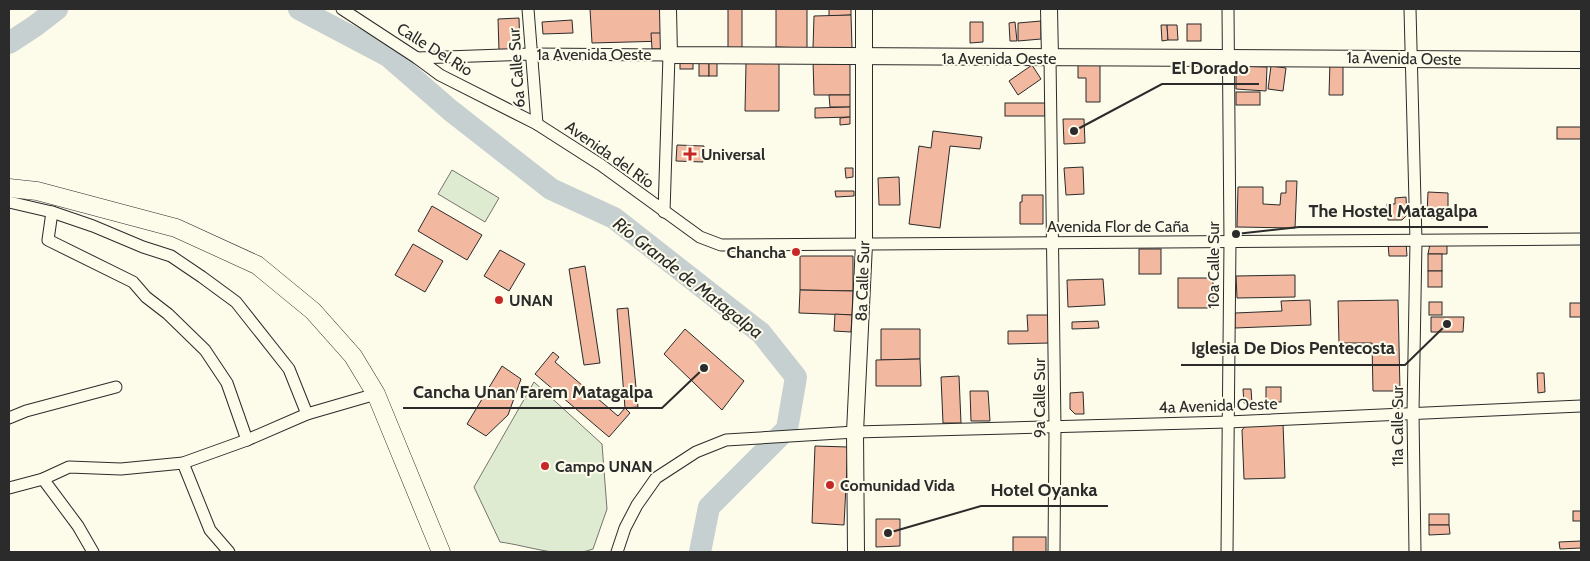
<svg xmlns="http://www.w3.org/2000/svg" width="1590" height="561" font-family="Cabin,sans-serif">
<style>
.green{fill:#deebd1;stroke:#74746e}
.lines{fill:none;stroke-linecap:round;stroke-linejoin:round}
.river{stroke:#c7d0d0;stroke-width:22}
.building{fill:#f2b8a0;stroke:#2b2b2b}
.street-casing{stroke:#2b2b2b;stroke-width:13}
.secondary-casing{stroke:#2b2b2b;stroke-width:18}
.primary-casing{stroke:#2b2b2b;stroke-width:19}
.street{stroke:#fdfbea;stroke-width:11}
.secondary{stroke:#fdfbea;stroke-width:16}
.primary{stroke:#fdfbea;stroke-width:18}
.poi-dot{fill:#c62828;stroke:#fdfbea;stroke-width:2}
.labels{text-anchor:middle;stroke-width:4;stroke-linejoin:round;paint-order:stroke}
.street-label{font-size:16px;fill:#2b2b2b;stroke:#fdfbea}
.poi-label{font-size:16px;font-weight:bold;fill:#2b2b2b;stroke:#fdfbea;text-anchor:start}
.water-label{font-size:18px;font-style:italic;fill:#2b2b2b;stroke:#fdfbea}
.leader{fill:none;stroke:#2b2b2b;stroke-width:2}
.callout-dot{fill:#2b2b2b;stroke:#fdfbea;stroke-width:2}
.callout-label{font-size:18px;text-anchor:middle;font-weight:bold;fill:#2b2b2b;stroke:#fdfbea;stroke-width:4;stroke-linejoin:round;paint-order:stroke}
</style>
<rect width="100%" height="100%" fill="#fdfbea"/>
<g class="green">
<polygon points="452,170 499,198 485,222 438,194"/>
<path d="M534 382 602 444 607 509 593 549C564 560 530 546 500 542L474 487Z"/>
</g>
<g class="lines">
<g class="river">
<polyline points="299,9 388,56 450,110 551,189 614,218 761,333 796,377 787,429 709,507 700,552"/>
<polyline points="9,43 35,26 57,9"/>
</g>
</g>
<g class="building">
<polygon points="590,9 666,9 666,41 592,43"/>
<rect x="728" y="9" width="14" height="41"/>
<polygon points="776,9 807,9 807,48 776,47"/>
<polygon points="829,9 851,9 851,15 829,16"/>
<polygon points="851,15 852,48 813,48 814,16"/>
<polygon points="519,18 520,50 499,51 498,19"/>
<polygon points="572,20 573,33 543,34 542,22"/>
<polygon points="1041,21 1041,39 1018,41 1018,23"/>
<polygon points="970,22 983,22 983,42 970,43"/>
<polygon points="1015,22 1017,41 1010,41 1009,23"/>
<rect x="1187" y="24" width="14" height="17"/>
<polygon points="1161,25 1167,25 1168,40 1162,41"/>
<polygon points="1167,25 1177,25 1178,40 1168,40"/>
<polygon points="651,33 661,33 662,49 652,49"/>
<rect x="680" y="60" width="13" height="9"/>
<rect x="699" y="60" width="10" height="16"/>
<rect x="709" y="60" width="8" height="16"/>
<polygon points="813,60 850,60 850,95 814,95"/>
<polygon points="1343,60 1343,95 1329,95 1330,61"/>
<polygon points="1078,61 1100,62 1100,102 1086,102 1086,78 1078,78"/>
<polygon points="746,63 779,63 779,111 745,111"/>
<polygon points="1032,65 1041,79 1018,95 1009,81"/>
<polygon points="1236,66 1267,67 1266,91 1236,89"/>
<polygon points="1271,66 1286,68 1283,91 1268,89"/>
<rect x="1236" y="92" width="24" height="13"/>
<polygon points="829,95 850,95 850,107 830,107"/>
<rect x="1005" y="103" width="40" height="13"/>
<polygon points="850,107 850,117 815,118 815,108"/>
<polygon points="850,117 850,124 840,125 840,118"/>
<polygon points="1063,119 1084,119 1085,143 1064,144"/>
<rect x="1557" y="127" width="24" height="12"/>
<polygon points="933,131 982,137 980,149 950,146 940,228 909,224 919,146 931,148"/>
<polygon points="677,145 704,146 703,162 676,161"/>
<polygon points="1083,167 1084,194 1066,195 1064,168"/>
<polygon points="845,168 853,168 853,177 846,178"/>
<polygon points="899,177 900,205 879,205 878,178"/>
<polygon points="1286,181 1297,181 1295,228 1237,227 1238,187 1263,187 1263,204 1280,205 1281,193 1286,193"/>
<polygon points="835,191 854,191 854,196 836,197"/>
<polygon points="1428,192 1448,193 1448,218 1431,218 1427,214"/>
<polygon points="1022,195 1043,195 1043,224 1020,224 1020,202 1022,202"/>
<polygon points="1406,197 1407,215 1402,220 1388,220 1387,204 1395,204 1395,198"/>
<polygon points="432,206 482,235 467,260 418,231"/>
<polygon points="1388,243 1406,243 1407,256 1389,256"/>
<polygon points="1447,243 1447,254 1428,254 1430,244"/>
<polygon points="413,244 443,261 425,292 395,275"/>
<rect x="1139" y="249" width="22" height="25"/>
<polygon points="500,250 525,264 509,291 484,276"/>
<rect x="1428" y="254" width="14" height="17"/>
<polygon points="800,256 853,256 853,291 800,290"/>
<polygon points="585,266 600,363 584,365 569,269"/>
<rect x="1428" y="271" width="14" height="16"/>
<polygon points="1295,275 1295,297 1237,298 1236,276"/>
<rect x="1178" y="278" width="35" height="30"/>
<polygon points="1103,279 1105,305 1068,307 1067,280"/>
<polygon points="800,290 853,291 852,315 799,313"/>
<polygon points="1310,300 1311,325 1235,328 1235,313 1282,311 1281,301"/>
<polygon points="1398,300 1400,391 1373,391 1372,343 1339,343 1338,301"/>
<rect x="1429" y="302" width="13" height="13"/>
<rect x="1570" y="303" width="11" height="14"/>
<polygon points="628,308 638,407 625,408 617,309"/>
<polygon points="835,314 852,315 851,332 834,331"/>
<polygon points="1027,315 1049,315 1050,343 1008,344 1008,331 1028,331"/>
<polygon points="1431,317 1464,317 1463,332 1431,332"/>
<polygon points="1098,321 1099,328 1072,329 1072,322"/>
<polygon points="685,329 744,381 722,410 664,354"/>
<polygon points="881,329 920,329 920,359 881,360"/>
<polygon points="553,352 559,357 555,362 618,416 625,408 630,413 609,437 535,374"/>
<polygon points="920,359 921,386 876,386 876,360"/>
<polygon points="502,366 521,379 508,415 486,436 467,424"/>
<polygon points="1537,373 1544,373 1545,392 1538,393"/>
<polygon points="959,376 961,423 943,423 941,377"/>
<rect x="1266" y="387" width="15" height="15"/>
<polygon points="1243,389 1251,389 1252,403 1244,403"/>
<polygon points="970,391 988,391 990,421 971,421"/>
<polygon points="1083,392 1084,414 1075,414 1070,409 1070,393"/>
<polygon points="1283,423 1285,478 1244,479 1242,430 1247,424"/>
<polygon points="815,446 848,447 844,525 812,523"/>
<rect x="1573" y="511" width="8" height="10"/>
<rect x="1429" y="514" width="20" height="11"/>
<polygon points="876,519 900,519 900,546 876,547"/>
<polygon points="1429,525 1449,525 1450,534 1429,535"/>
<rect x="1013" y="537" width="33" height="15"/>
<polygon points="1581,541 1581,548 1560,549 1559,542"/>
</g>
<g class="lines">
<defs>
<g id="street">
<polyline points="342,9 417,58 440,75 537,124 601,165 700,237 721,245 1581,239"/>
<polyline points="528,9 537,124"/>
<polyline points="1410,9 1416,241 1413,413 1415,552"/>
<polyline points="417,58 532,54 669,55 664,212"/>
<polyline points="1050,58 1055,427 1054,552"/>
<polyline points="9,202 52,212 93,226 143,247 171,256 202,277 236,302 289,369 307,414"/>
<polyline points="52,212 48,240 133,282 146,297 168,314 205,350 227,383 247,440"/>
<polyline points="9,418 26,411 116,387"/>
<polyline points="183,463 210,530 229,552"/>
<polyline points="43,479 78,526 93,552"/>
<polyline points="9,488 43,479 69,467 121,469 183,463 247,440 307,414 376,394"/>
<polyline points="617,552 625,528 637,505 656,478 696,452 726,440 855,432 1228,422 1581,406"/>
<polyline points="1227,552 1230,242 1228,9"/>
</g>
<g id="secondary">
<path d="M668 9 669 55C973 59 1277 56 1581 60"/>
<polyline points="1049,9 1050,58"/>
<polyline points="856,552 855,432 864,244 864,9"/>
</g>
<polyline id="primary" points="9,188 37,191 176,228 257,265 313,311 353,356 376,394 441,552"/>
</defs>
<use href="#street" class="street-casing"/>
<use href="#secondary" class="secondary-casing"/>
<use href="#primary" class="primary-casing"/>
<use href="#street" class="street"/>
<use href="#secondary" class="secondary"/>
<use href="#primary" class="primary"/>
</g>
<g class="poi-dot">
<path d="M687.5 146.5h5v5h5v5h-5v5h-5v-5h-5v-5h5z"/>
<circle cx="796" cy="252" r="5"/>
<circle cx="499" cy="300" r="5"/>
<circle cx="545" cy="466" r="5"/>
<circle cx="830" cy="485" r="5"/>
</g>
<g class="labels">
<g class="street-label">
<text transform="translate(435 49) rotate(32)" y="6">Calle Del Rio</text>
<text x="594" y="60">1a Avenida Oeste</text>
<text x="999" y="64">1a Avenida Oeste</text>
<text transform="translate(1404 58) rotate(1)" y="6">1a Avenida Oeste</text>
<text transform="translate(516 68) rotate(-94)" y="6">6a Calle Sur</text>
<text transform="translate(610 154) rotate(35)" y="6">Avenida del Río</text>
<text x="1118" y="232">Avenida Flor de Caña</text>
<text transform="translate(1213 265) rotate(-90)" y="6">10a Calle Sur</text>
<text transform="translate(862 281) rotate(-88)" y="6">8a Calle Sur</text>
<text transform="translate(1039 398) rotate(-90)" y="6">9a Calle Sur</text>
<text transform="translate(1218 405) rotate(-2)" y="6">4a Avenida Oeste</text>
<text transform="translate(1397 426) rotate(-90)" y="6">11a Calle Sur</text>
</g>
<g class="poi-label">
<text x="701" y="160">Universal</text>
<text x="786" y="258" text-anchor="end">Chancha</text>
<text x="509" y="306">UNAN</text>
<text x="555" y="472">Campo UNAN</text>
<text x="840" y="491">Comunidad Vida</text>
</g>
<g class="water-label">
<text transform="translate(688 278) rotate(38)" y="6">Río Grande de Matagalpa</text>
</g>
</g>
<path class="leader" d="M1074 131L1162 84H1259M1236 234L1299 227H1488M1447 324L1405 365H1181M704 368L662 408H403M888 533L981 506H1108"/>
<g class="callout-dot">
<circle cx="1074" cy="131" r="5"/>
<circle cx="1236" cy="234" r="5"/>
<circle cx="1447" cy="324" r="5"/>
<circle cx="704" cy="368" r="5"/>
<circle cx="888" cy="533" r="5"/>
</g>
<g class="callout-label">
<text x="1210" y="74">El Dorado</text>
<text x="1393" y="217">The Hostel Matagalpa</text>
<text x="1293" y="354">Iglesia De Dios Pentecosta</text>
<text x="533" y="398">Cancha Unan Farem Matagalpa</text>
<text x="1044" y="496">Hotel Oyanka</text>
</g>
<rect width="1590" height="561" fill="none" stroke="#2b2b2b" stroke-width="20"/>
</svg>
